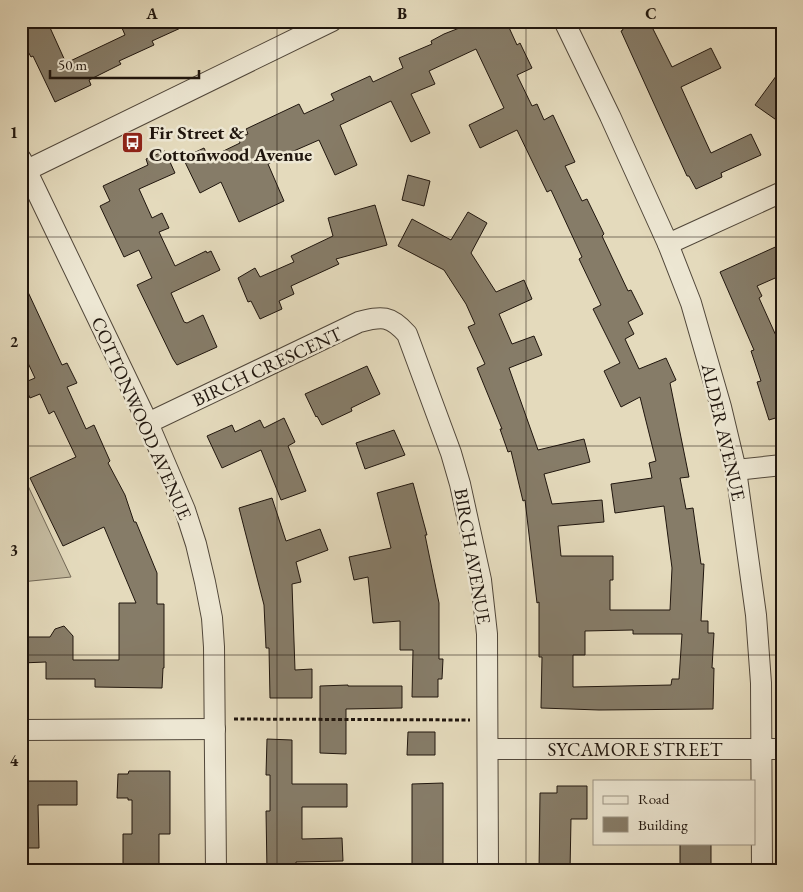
<svg xmlns="http://www.w3.org/2000/svg" width="803" height="892" font-family="'EB Garamond',serif">
<style>
.green{fill:#c3b99e;stroke:#726856}
.building{fill:#867c68;stroke:#20160e;fill-rule:evenodd}
.lines{fill:none;stroke-linecap:round;stroke-linejoin:round}
.minor-casing{stroke:#51473a;stroke-width:22}
.path{stroke:#20160e;stroke-width:3;stroke-dasharray:4 2.5;stroke-linecap:butt}
.minor{stroke:#ede7d3;stroke-width:20}
.grid{fill:none;stroke:#20160e;stroke-width:1;stroke-opacity:0.55}
.labels{text-anchor:middle;stroke-width:5;stroke-linejoin:round;paint-order:stroke}
.poi-label{font-size:19px;font-weight:bold;fill:#20160e;stroke:#ede7d3;text-anchor:start}
.street-label{font-size:19px;fill:#20160e;stroke:#ede7d3}
.neatline{fill:none;stroke:#20160e;stroke-width:2}
.grid-label{font-size:16px;text-anchor:middle;font-weight:bold;fill:#20160e}
</style>
<rect width="100%" height="100%" fill="#e4dabc"/>
<filter id="stains"><feTurbulence type="fractalNoise" baseFrequency=".004" numOctaves="4"/><feColorMatrix values="0 0 0 0 .2 0 0 0 0 .09 0 0 0 0 .02 0 0 0 .5 -.17"/></filter>
<radialGradient id="worn" r=".72"><stop offset=".6" stop-color="#630" stop-opacity="0"/><stop offset="1" stop-color="#630" stop-opacity=".3"/></radialGradient>
<polygon class="green" points="21,471 71,577 21,582"/>
<g class="building">
<polygon points="21,21 47,21 66,63 125,35 119,21 196,21 152,41 154,45 119,61 121,64 89,80 91,85 55,102 33,56 31,57 25,46 21,45"/>
<path d="M466 21H506L517 45 520 43 532 68 517 75 532 106 537 104 544 120 553 115 575 162 565 166 582 201 587 199 604 234 602 236 628 291 631 290 643 314 628 322 634 334 625 339 639 369 666 358 676 380 670 383 689 477 680 478 686 509 693 508 701 564H704L701 621H708V633H714L712 668H714L713 709 599 710 541 708 542 657H539V602L537 603 525 500 523 501 511 451 508 452 500 429H502L477 368 485 364 468 327 475 324 466 304 444 270 398 246 412 219 451 240 468 212 487 223 471 253 496 292 524 280 532 299 499 314 512 344 534 336 542 355 509 368 538 450 584 439 590 462 544 474 552 504 602 500 604 522 558 526 561 556H613V580H610V610H670L672 568 664 506 615 513 611 484 652 478 649 463 656 461 640 397 621 407 604 371 620 363 593 309 601 305 579 259 582 257 551 190 547 192 517 130 480 148 469 125 504 108 476 49 429 71 435 84 411 94 430 133 411 142 391 101 340 125 357 165 335 175 319 140 296 150 268 164 284 201 239 222 221 182 200 193 183 158 204 148 209 158 240 143 238 138 248 134 246 129 299 104 304 114 334 100 331 94 370 76 373 82 403 68 399 58 432 44 431 41 444 34 467 25ZM633 630V634H682L679 679H672L671 685 573 687V655H585V631Z"/>
<polygon points="619,21 649,21 672,67 711,48 721,68 681,87 705,140 711,153 751,134 761,155 721,173 722,177 696,189 689,176 687,176 665,128 621,31 623,30"/>
<polygon points="782,68 782,124 755,105"/>
<polygon points="165,151 175,173 139,189 152,218 162,213 169,228 159,232 175,266 206,251 207,253 211,251 220,270 171,293 184,322 187,323 203,315 217,347 177,365 173,359 137,285 152,278 139,250 124,257 100,206 110,201 103,186 148,165 146,159"/>
<polygon points="408,175 430,181 424,206 402,200"/>
<polygon points="375,205 387,245 336,259 339,264 291,286 294,294 279,301 282,309 260,319 251,301 248,302 238,278 255,268 260,277 294,262 291,256 333,236 328,218"/>
<polygon points="782,244 782,275 757,286 762,296 759,298 782,349 782,416 769,420 757,382 761,381 751,351 754,350 720,272"/>
<polygon points="21,277 62,365 67,363 77,383 67,387 86,429 94,425 110,461 108,463 125,495 134,522 136,522 157,573 157,604 164,604 164,668 163,668 162,688 95,687 95,679 46,679 46,662 21,663 21,637 50,637 55,629 64,626 73,636 73,660 119,660 119,603 136,603 104,527 63,546 30,478 76,457 54,411 49,414 40,394 30,398 23,383 35,378 21,348"/>
<polygon points="367,366 380,394 351,408 352,411 322,425 317,416 316,417 305,394"/>
<polygon points="284,418 295,442 288,446 306,491 281,500 261,450 222,468 207,436 232,425 235,432 260,420 264,428"/>
<polygon points="394,430 405,455 365,469 356,443"/>
<polygon points="413,483 427,535 425,535 439,603 439,659 443,659 442,679 438,679 438,697 412,697 413,650 400,650 400,621 373,623 368,577 354,580 349,557 391,548 377,493"/>
<polygon points="272,498 286,541 320,529 328,550 296,562 301,582 292,584 295,670 312,669 312,698 270,698 269,648 266,648 264,605 239,508"/>
<polygon points="348,685 348,686 402,686 402,708 346,709 346,754 320,753 320,686"/>
<polygon points="408,732 435,732 435,755 407,755"/>
<polygon points="267,739 292,740 292,784 347,784 347,807 302,807 302,839 342,838 343,861 296,862 296,871 267,871 266,811 270,811 270,775 266,775"/>
<polygon points="129,771 170,771 170,834 159,834 159,871 123,871 123,834 132,834 132,800 128,800 128,798 117,798 118,774 128,774"/>
<polygon points="21,781 77,781 77,805 38,805 39,848 21,848"/>
<polygon points="443,783 443,871 412,871 412,784"/>
<polygon points="557,786 587,786 587,819 571,819 570,871 539,871 540,793 557,793"/>
<rect x="680" y="843" width="31" height="28"/>
</g>
<g class="lines">
<defs>
<g id="minor">
<polyline points="564,21 610,116 668,244 691,303 721,407 736,470 756,615 761,683 762,871"/>
<polyline points="21,159 148,423 185,510 196,544 205,582 212,618 214,647 216,871"/>
<polyline points="21,173 332,21"/>
<polyline points="668,244 782,192"/>
<path d="M148 423 359 322C382 316 390 315 407 334L451 453 460 484 481 580 487 634 488 871"/>
<polyline points="736,470 782,465"/>
<polyline points="21,730 215,729"/>
<polyline points="488,749 782,749"/>
</g>
</defs>
<use href="#minor" class="minor-casing"/>
<polyline class="path" points="234,719 470,720"/>
<use href="#minor" class="minor"/>
</g>
<path class="grid" d="M277 21V871M526 21V871M21 237H782M21 446H782M21 655H782"/>
<defs>
<symbol id="bus-square" viewBox="-11 -11 22 22"><rect x="-9" y="-9" width="18" height="18" rx="4" fill="#8f2418" stroke="#ede7d3"/><path d="M-5-6H5V4H4V6H2V4H-2V6H-4V4H-5ZM-3.5-4V0h7V-4ZM-3.5 1.2v1.5H-2V1.2ZM2 1.2v1.5H3.5V1.2Z" fill="#fff"/></symbol>
</defs>
<g fill-rule="evenodd">
<use href="#bus-square" x="120" y="130" width="25" height="25"/>
</g>
<g class="labels">
<g class="poi-label">
<text x="149" y="139">Fir Street &amp;<tspan x="149" dy="22">Cottonwood Avenue</tspan></text>
</g>
<g class="street-label">
<text transform="translate(267 366) rotate(-25)" y="7">BIRCH CRESCENT</text>
<text transform="translate(142 418) rotate(66)" y="7">COTTONWOOD AVENUE</text>
<text transform="translate(724 432) rotate(77)" y="7">ALDER AVENUE</text>
<text transform="translate(473 556) rotate(80)" y="7">BIRCH AVENUE</text>
<text x="635" y="756">SYCAMORE STREET</text>
</g>
</g>
<rect width="803" height="892" fill="none" stroke="#e4dabc" stroke-width="55"/>
<rect x="593" y="780" width="162" height="65" fill="#ede7d3" stroke="#9b9384"/>
<rect x="603" y="796" width="25" height="8" fill="#ede7d3" stroke="#9b9384"/>
<text x="638" y="804" font-size="15" fill="#20160e">Road</text>
<rect x="603" y="817" width="25" height="15" fill="#867c68" stroke="#9b9384"/>
<text x="638" y="830" font-size="15" fill="#20160e">Building</text>
<path d="M50 70v8h149v-8" fill="none" stroke="#20160e" stroke-width="2.5"/>
<text x="58" y="70" font-size="15" fill="#20160e" stroke="#ede7d3" stroke-width="4" paint-order="stroke">50 m</text>
<rect x="28" y="28" width="748" height="836" class="neatline"/>
<g class="grid-label">
<text x="152" y="19">A</text>
<text x="402" y="19">B</text>
<text x="651" y="19">C</text>
<text x="14" y="138">1</text>
<text x="14" y="347">2</text>
<text x="14" y="556">3</text>
<text x="14" y="766">4</text>
</g>
<rect width="100%" height="100%" filter="url(#stains)"/>
<rect width="100%" height="100%" fill="url(#worn)"/>
</svg>
